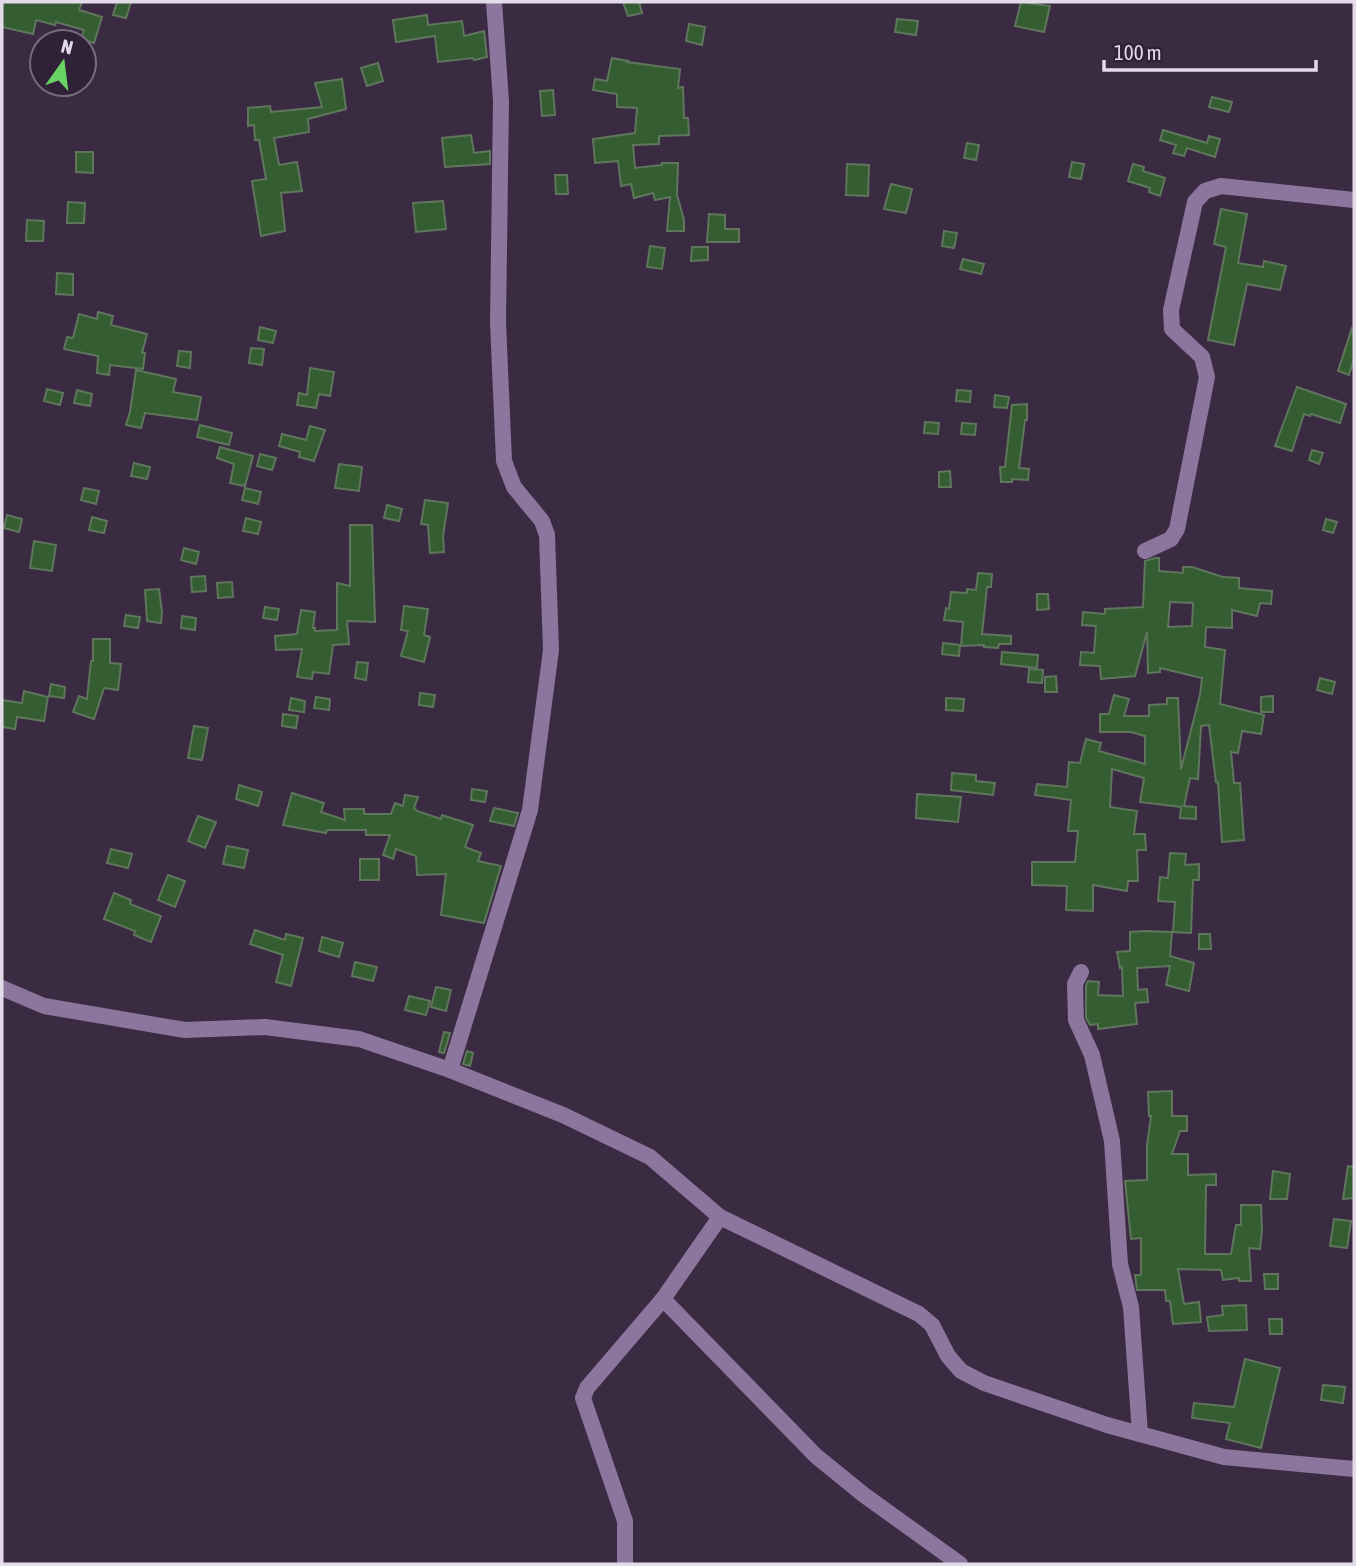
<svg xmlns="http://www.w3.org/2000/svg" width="1356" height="1566" font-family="'Asap Condensed',sans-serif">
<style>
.building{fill:#345d31;stroke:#5f765d;stroke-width:2;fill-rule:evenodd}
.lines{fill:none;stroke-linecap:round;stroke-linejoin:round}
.minor{stroke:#8d769d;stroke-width:16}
</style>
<rect width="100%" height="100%" fill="#3a2b43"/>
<g class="building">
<polygon points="2,2 82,2 79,10 102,17 94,43 81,39 84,30 56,22 55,25 36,20 33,34 2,27"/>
<polygon points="117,2 131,2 126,18 113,15"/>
<polygon points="623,2 639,2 642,13 628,16"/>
<polygon points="1021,2 1050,6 1044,32 1015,26"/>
<polygon points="427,15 428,25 462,21 464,36 484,31 487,57 474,60 473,58 438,62 435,36 396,42 393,20"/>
<polygon points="897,19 918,21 916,35 895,32"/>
<polygon points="689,24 705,27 702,45 686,41"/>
<polygon points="612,58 628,61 627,62 680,69 678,88 683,87 684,118 688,118 689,135 659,136 659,144 633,145 635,168 662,165 662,163 678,163 677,195 684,220 684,231 667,231 670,197 655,200 653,193 634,198 631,184 621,186 618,161 595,163 593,139 635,133 637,108 617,107 617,94 593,90 595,79 607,81"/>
<polygon points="378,63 383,81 367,86 361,68"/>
<polygon points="342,79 346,109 308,119 309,132 274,138 279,165 297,162 302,191 281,193 285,231 261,236 252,181 266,179 259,140 255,140 254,125 248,126 248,108 270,106 271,112 322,107 315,83"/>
<polygon points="553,90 555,115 542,116 540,91"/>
<polygon points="1212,97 1232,102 1229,112 1209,107"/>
<polygon points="1163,130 1207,143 1209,136 1220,139 1215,157 1187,148 1184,156 1173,153 1176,145 1160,140"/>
<polygon points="471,135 474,153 490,151 490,164 445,167 442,138"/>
<polygon points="967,143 979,145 976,160 964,158"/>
<polygon points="76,152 93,152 93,173 76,172"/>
<polygon points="1072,162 1084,164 1081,179 1069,177"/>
<polygon points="847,164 869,165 868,196 846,195"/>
<polygon points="1133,164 1144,167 1143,171 1165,178 1160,196 1149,192 1150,188 1128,181"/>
<polygon points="555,175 567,175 568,194 556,194"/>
<polygon points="891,184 912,189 906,213 884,209"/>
<polygon points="443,201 446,229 416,232 413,203"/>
<polygon points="68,202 85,203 84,223 67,223"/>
<polygon points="1221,209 1247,214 1238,263 1263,267 1264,261 1286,266 1280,290 1247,284 1234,345 1208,340 1226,247 1214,244"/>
<polygon points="709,214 725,215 725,229 739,229 739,242 707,242"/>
<polygon points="27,220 44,221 43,241 26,241"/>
<polygon points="944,231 957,233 954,248 942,246"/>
<polygon points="650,246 665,248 662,269 647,267"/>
<polygon points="692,247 708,247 708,260 691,261"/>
<polygon points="963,259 984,264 981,274 960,269"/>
<polygon points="57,273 73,274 73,295 56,294"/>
<polygon points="98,312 113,316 111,325 147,334 142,353 145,353 143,369 110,365 109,375 97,373 98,356 64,349 67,337 73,338 79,314 97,319"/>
<polygon points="260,327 276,331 273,343 258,340"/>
<polygon points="1352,328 1354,329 1354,358 1349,375 1338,371"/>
<polygon points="251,348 264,349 262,365 249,363"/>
<polygon points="179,351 191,352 190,368 177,366"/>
<polygon points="310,368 334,372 330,396 319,394 316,408 297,405 299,393 307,395"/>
<polygon points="136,370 176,379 173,392 201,397 197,420 145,413 141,428 126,425 130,412"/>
<polygon points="1297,387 1346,404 1340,423 1311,414 1310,416 1304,414 1292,451 1275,446"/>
<polygon points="47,389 63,393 60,405 44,401"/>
<polygon points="77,390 92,394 90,406 74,403"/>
<polygon points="957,390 971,391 970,402 956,401"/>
<polygon points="995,395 1009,397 1007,408 994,407"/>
<polygon points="1027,404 1027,420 1025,420 1019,468 1029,469 1028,480 1012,479 1012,482 1001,482 1000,467 1005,467 1012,405"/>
<polygon points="925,422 939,423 938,434 924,433"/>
<polygon points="962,423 976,424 975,435 961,434"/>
<polygon points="200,425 232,433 229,445 197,437"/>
<polygon points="310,426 325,430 314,461 299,457 300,452 279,446 282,434 306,440"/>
<polygon points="220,447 253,456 245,486 230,483 234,464 217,458"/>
<polygon points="1312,450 1323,453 1319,464 1309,460"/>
<polygon points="260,454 276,458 272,470 257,466"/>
<polygon points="134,463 150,467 147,479 131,476"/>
<polygon points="339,464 362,467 359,491 335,488"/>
<polygon points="950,471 951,487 939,487 939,472"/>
<polygon points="84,488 99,491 96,504 81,500"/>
<polygon points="245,488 261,492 258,504 242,500"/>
<polygon points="425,500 448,503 443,536 444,552 430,553 428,525 421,524"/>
<polygon points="387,505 402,509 399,521 384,518"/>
<polygon points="7,515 22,519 19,532 4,528"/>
<polygon points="92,517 107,521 104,533 89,530"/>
<polygon points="246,518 261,522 258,534 243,531"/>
<polygon points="1326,519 1337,522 1333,533 1323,530"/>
<polygon points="350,525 372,525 375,622 347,621 349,644 333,645 329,674 313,672 312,679 297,677 302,649 276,650 275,636 297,634 301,610 315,612 313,628 315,628 315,631 337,630 337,583 350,586"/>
<polygon points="34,541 56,545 52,571 30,568"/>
<polygon points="184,548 199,552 196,564 181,560"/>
<path d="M1155 558H1159V571L1183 573V567H1192L1223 577 1239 578V588L1272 591 1271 604 1260 603 1257 616 1232 610V628L1206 627 1205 647 1225 650 1220 704 1264 715 1261 734 1242 731 1238 753 1231 752 1234 783H1240L1244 840 1222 842 1218 783 1216 782 1209 725 1201 726 1198 779 1190 778 1184 806 1196 807V819L1180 818 1181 807 1140 802 1144 778 1112 769 1110 807 1137 811 1134 834H1145L1146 850H1137L1138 881H1128L1127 891 1093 885V911L1066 910 1067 886 1032 885V862H1075L1078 831H1068L1071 800 1035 795 1037 784 1067 787 1069 762 1080 763 1086 739 1101 743 1099 751 1145 764V736L1131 732H1100V714H1109L1114 695 1129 699 1124 716H1149V705L1167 704V698H1178L1181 769 1200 695 1202 678 1160 668V672L1148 673 1147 632 1135 676 1101 679 1100 666 1080 665 1081 652 1094 653 1096 626 1082 625 1083 612 1105 614V609L1143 607 1145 561ZM1170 602 1193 603 1192 626 1168 627Z"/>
<polygon points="978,573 992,574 991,587 987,587 982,634 1011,636 1011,644 999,644 998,648 984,647 984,645 961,646 963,622 944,620 946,608 949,609 951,592 967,593 967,589 976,590"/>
<polygon points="205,576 206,591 192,592 191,577"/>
<polygon points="232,582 233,597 218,598 217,583"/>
<polygon points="159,589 162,612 161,623 147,621 145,590"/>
<polygon points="1037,594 1048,594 1049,609 1037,610"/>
<polygon points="404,606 428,609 424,635 430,637 424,662 401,656 408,631 401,630"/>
<polygon points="265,607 279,609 277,620 263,618"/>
<polygon points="126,615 140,617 138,628 124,626"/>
<polygon points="182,616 196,618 195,630 181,628"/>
<polygon points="93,639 110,639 110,663 121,664 118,690 104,688 94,719 73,712 79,696 87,699 91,661 93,661"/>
<polygon points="943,643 960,645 959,656 942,654"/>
<polygon points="1002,652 1038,655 1037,668 1001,664"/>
<polygon points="357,662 368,663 366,680 355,678"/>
<polygon points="1029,669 1043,670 1042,683 1028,682"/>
<polygon points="1056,676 1057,692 1045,692 1045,677"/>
<polygon points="1320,678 1335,682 1332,694 1317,690"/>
<polygon points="51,684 65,687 64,698 49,696"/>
<polygon points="24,691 48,697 44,721 17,717 15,729 2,727 2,700 22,703"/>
<polygon points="420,693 435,695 433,707 419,705"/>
<polygon points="1273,696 1273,712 1261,712 1261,697"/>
<polygon points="316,697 330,699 329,710 314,708"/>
<polygon points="291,698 305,701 304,712 289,710"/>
<polygon points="946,698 964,699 963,711 946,710"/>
<polygon points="283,714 298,716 296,728 282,726"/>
<polygon points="194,726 208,728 202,760 188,758"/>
<polygon points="952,773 976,775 976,781 995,783 993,795 951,790"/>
<polygon points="239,785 262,792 258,806 236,799"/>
<polygon points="472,789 487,791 485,802 471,800"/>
<polygon points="292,793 324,803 321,812 345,820 344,809 364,809 364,814 391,814 395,803 403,806 405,795 418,797 414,808 417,811 441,819 442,815 473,825 465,847 481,853 478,861 501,866 484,923 441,915 446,874 417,875 416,856 396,849 393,859 383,855 390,835 366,835 366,830 327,830 326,833 283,825"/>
<polygon points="917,794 961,797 958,822 916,818"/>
<polygon points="494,808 518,813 514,826 490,821"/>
<polygon points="198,816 216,822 205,848 188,841"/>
<polygon points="227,846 248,850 244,868 223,864"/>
<polygon points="111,849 132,854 128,868 107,863"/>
<polygon points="1170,853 1186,854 1185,865 1199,864 1199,880 1193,880 1191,933 1173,932 1175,902 1158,901 1160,877 1168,878"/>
<rect x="360" y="859" width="19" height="21"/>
<polygon points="168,875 185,881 175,907 158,900"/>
<polygon points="114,893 131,900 130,904 161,916 151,942 134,935 135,931 104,919"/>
<polygon points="255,930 285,940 286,934 303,938 291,986 276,982 283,955 250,944"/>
<polygon points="1145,931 1172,932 1170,956 1194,963 1189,991 1166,985 1170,966 1137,968 1138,990 1147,989 1148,1002 1135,1003 1137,1024 1098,1029 1098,1024 1090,1025 1086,1018 1086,986 1088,981 1099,982 1098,995 1123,996 1122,967 1120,968 1117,952 1130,951 1130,932"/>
<polygon points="1199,934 1210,934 1211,949 1199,949"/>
<polygon points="322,937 343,943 339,957 319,951"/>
<polygon points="355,962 377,967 373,981 352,976"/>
<polygon points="436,987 451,990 446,1011 431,1007"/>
<polygon points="409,996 430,1001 426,1015 405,1010"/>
<polygon points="444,1032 450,1033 444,1053 439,1052"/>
<polygon points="467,1051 473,1053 470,1066 463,1064"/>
<polygon points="1172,1091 1172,1116 1187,1116 1187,1131 1180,1131 1172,1154 1188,1154 1188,1175 1216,1174 1216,1185 1206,1185 1205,1254 1231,1254 1236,1225 1241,1225 1241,1205 1261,1205 1262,1231 1260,1249 1249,1248 1251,1281 1239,1281 1239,1278 1223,1280 1221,1270 1178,1269 1184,1304 1199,1302 1201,1322 1173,1324 1170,1301 1166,1301 1165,1290 1137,1290 1135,1275 1141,1275 1141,1238 1131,1239 1125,1181 1147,1180 1147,1146 1151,1116 1149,1116 1148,1092"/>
<polygon points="1348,1166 1354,1167 1354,1198 1343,1199"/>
<polygon points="1273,1171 1290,1174 1287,1199 1270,1199"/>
<polygon points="1334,1219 1351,1221 1347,1248 1330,1246"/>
<polygon points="1264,1274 1278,1274 1278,1289 1265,1289"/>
<polygon points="1246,1305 1247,1330 1209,1331 1207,1317 1223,1315 1222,1306"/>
<polygon points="1269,1319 1282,1319 1282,1334 1270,1334"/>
<polygon points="1245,1359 1280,1368 1261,1448 1226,1439 1230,1423 1192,1418 1194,1403 1234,1407"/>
<polygon points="1323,1385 1345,1387 1343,1403 1321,1400"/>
</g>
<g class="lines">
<g class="minor">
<polyline points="1145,551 1171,539 1177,529 1207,377 1202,357 1172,329 1171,310 1195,202 1205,191 1221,186 1354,200"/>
<polyline points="1081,972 1075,984 1076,1020 1092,1055 1112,1141 1120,1264 1131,1307 1140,1434"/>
<polyline points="2,988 44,1006 185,1030 265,1027 359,1039 450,1070 563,1115 650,1157 720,1217 919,1314 932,1325 948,1356 961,1371 984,1383 1107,1425 1224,1457 1354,1469"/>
<polyline points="450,1070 530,810 551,650 547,535 542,521 514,487 504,461 498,322 501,101 494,2"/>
<polyline points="663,1299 816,1456 864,1495 960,1564"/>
<polyline points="625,1564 625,1521 583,1398 587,1388 663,1299 720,1217"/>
</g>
</g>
<rect width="1356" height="1566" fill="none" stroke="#e4dbea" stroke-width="7"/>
<g transform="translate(63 63) rotate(14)"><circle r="33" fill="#302139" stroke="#786b80" stroke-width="2"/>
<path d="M0-5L12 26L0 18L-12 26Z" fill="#69d464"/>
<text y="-10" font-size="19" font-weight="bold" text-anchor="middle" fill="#e4dbea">N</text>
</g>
<path d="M1104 60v10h212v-10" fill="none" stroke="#e4dbea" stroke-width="3.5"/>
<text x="1114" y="60" font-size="21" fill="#e4dbea" stroke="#302139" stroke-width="5" paint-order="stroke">100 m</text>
</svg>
